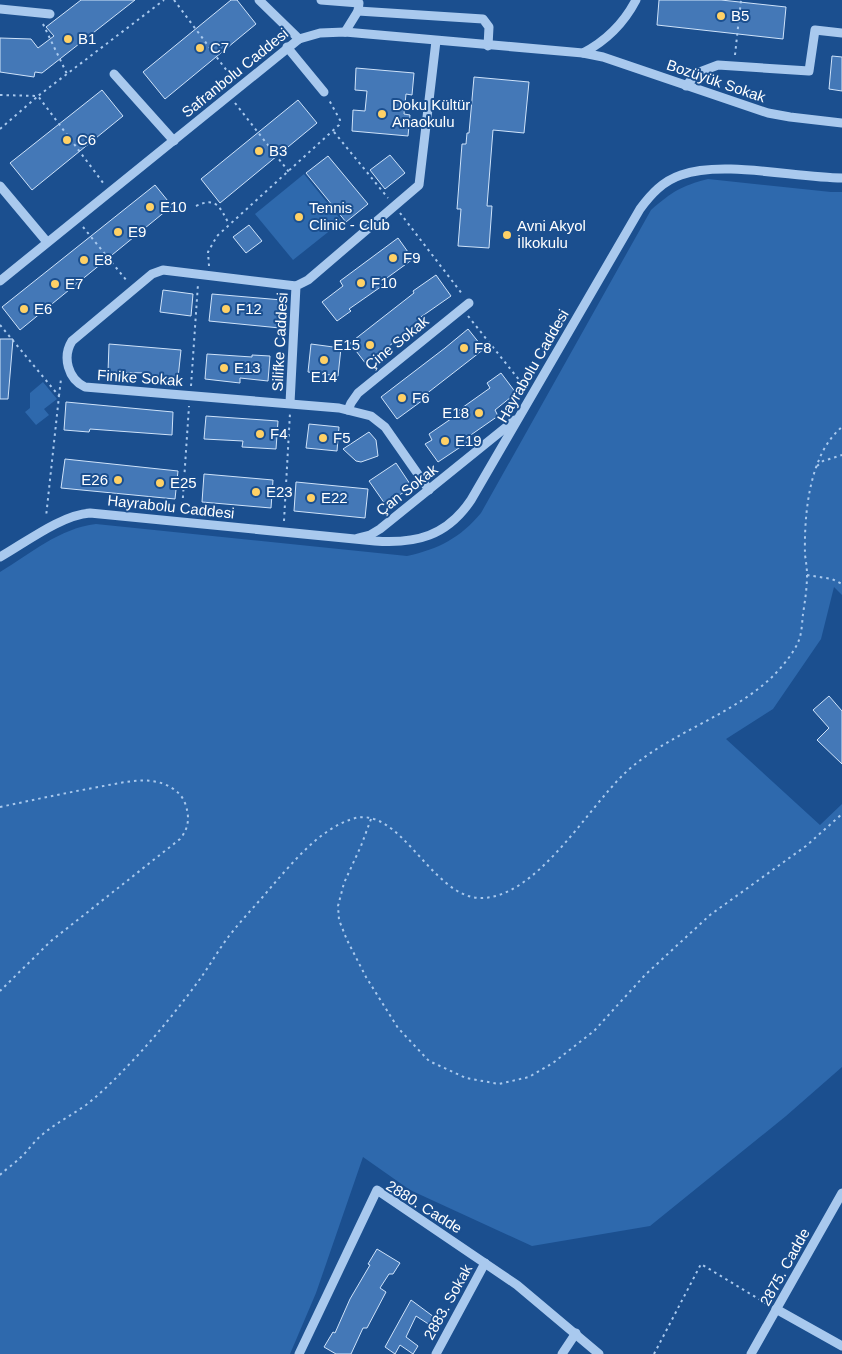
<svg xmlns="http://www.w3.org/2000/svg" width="842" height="1354" font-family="Arial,sans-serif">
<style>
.green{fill:#2e69ad}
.building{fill:#4478b7;stroke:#cfe3fa}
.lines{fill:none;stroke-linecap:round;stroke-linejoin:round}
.path{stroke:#a9c9ee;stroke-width:2;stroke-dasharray:2.5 4;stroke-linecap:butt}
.minor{stroke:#a9c9ee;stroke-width:9}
.poi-dot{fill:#ffd166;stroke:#1b4f8f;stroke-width:2}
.labels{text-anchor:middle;stroke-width:4;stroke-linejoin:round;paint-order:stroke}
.poi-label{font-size:15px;fill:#fff;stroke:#1b4f8f;text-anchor:start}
.street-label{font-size:15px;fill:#fff;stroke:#1b4f8f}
</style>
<rect width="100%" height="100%" fill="#1b4f8f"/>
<g class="green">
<polygon points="304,174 342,221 293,260 255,214"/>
<path d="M708 179 831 192H842V595L834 587 821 639 773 709 726 739 820 825 842 804V1067L786 1116 650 1226 532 1246 410 1190 363 1157 316 1293 290 1354H0V572C30 554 60 528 96 524L407 556C439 549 460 538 481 513L651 210C673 191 681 186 708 179Z"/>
<polygon points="43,382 57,399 44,409 49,415 36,425 25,412 30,408 30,393"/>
</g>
<g class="building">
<polygon points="81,0 135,0 42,73 35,72 34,77 0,72 0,38 31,39 38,48 54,36 46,27"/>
<polygon points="231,0 237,0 256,24 165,99 143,72"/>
<polygon points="659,0 721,0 786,7 783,39 657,25"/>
<polygon points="832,56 842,57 842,91 829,89"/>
<polygon points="356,68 414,73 412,95 406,94 404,114 410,115 408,136 352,131 353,110 365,111 367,91 355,90"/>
<polygon points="474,77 529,82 524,133 493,130 487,206 492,206 489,248 458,246 461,209 457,209 462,144 466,144 467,133 469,133"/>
<polygon points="102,90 123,116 32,190 10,163"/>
<polygon points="298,100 317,123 220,203 201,179"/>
<polygon points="390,155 405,173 385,189 370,170"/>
<polygon points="328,156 368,204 346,222 306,173"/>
<polygon points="155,185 172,206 20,330 2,307"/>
<polygon points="249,225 262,241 246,253 233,237"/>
<polygon points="398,238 413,259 380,283 382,286 349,309 351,311 337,321 322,302 343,286 340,281"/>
<polygon points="436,275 451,296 418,319 420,322 366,364 350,343 414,293 413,291"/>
<polygon points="163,290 193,294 191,316 160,312"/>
<polygon points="212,294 282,300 280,328 209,321"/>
<polygon points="468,329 484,349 421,398 423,400 397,419 381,397 445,348"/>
<polygon points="0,339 13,339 8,399 0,399"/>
<polygon points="109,344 181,350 178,378 147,376 147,373 108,372"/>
<polygon points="311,344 341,348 338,376 308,372"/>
<polygon points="207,354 252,357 252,355 270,356 268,381 240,378 240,383 205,379"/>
<polygon points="501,373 516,393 495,410 498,416 465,439 468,442 438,462 425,444 432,440 429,434 461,412 459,410 490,388 487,383"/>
<polygon points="66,402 173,412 172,435 90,429 89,432 64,430"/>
<polygon points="206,416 278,421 276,449 242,447 243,441 204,439"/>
<polygon points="309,424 339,427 337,451 306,448"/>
<polygon points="369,432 376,440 378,456 361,462 356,461 343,449"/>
<polygon points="65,459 178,471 175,499 61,488"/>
<polygon points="396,463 412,487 385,504 369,481"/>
<polygon points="204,474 273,480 271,508 202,502"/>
<polygon points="296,482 368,489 365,518 294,511"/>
<polygon points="829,696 842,711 842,764 817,740 829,728 813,710"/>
<polygon points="377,1249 400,1263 393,1274 389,1274 380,1288 386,1292 367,1328 363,1328 351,1354 336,1354 324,1347 333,1332 335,1333 350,1299 370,1265 368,1264"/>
<polygon points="411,1300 434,1317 430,1325 416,1316 406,1337 418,1346 413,1354 400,1345 395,1354 385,1347"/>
</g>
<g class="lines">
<g class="path">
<polyline points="174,0 233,79"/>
<polyline points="43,24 67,74"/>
<polyline points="735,55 741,0"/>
<polyline points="0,95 38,96 164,0"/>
<polyline points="235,103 289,172"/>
<polyline points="0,129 38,96 104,184"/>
<polyline points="334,132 388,198"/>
<path d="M196 206C217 196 220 208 229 224"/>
<polyline points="400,213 463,295"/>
<polyline points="83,227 127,281"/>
<polyline points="209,266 208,252 217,236 339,125 340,120 329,100"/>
<polyline points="468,316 524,386"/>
<polyline points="0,325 59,396 46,517"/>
<polyline points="191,386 198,284"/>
<polyline points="59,396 61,379"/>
<polyline points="817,466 823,461 842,455"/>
<polyline points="182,511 189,406"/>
<polyline points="284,521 290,413"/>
<polyline points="807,575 832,579 842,584"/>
<path d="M0 807C33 800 65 793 98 787 116 784 134 779 152 781 166 783 180 790 185 803 190 817 189 828 180 839L51 941 0 991"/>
<polyline points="371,819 361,846 344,883 338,906 339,920 347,940 366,977 398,1028 429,1061 466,1078 499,1084 529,1077 553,1063 594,1031 645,975 710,915 806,846 842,814"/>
<path d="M0 1175C6 1169 14 1164 20 1158 28 1151 34 1141 43 1134 56 1123 72 1115 86 1105 105 1090 121 1073 138 1055 160 1031 181 1005 200 979 210 965 219 949 229 936 243 918 258 903 272 886 294 861 319 830 352 819 400 803 431 897 480 898 536 899 587 809 625 773 668 733 730 717 772 677 782 667 794 653 799 640 802 632 802 622 803 614 805 601 807 588 807 575 807 568 806 562 805 555 804 515 809 454 842 427"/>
<polyline points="654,1354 701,1264 767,1304"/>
</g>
<g class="minor">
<polyline points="259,0 299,39"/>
<polyline points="321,0 359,3 358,11"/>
<polyline points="0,9 50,14"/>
<polyline points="345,32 358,11 483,19 489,27 488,46"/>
<polyline points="287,47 324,92"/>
<polyline points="583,53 603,57 768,113 790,117 842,123"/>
<polyline points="114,74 174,141"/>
<polyline points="686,86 697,73 718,65 809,71 815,30 842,33"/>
<polyline points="0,186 47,242"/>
<path d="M0 281 299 39 320 33 345 32 583 53C606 41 624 23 636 0"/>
<path d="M296 286 163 270 152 274 72 341C62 357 68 379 85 387L339 408 371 416 385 427 429 490"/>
<polyline points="290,403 296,286 308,280 419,185 436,41"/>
<polyline points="348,410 351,403 358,393 469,303"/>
<polyline points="358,538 370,535 380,529 515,420"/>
<path d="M0 557C25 543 61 515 90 513L375 541C416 544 447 536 471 500L640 209C651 194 663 181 681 175 723 160 796 178 842 178"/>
<polyline points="776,1309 842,1346"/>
<polyline points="299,1354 377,1190 517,1285 599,1354"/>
<polyline points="436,1354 485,1263"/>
<polyline points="562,1354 576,1333"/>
<polyline points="751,1354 842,1193"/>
</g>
</g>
<g class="poi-dot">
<circle cx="721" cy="16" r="5"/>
<circle cx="68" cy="39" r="5"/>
<circle cx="200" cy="48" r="5"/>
<circle cx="382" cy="114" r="5"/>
<circle cx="67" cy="140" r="5"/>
<circle cx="259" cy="151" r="5"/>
<circle cx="150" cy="207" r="5"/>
<circle cx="299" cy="217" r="5"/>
<circle cx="118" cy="232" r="5"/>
<circle cx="507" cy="235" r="5"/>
<circle cx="393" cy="258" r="5"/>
<circle cx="84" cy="260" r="5"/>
<circle cx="361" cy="283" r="5"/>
<circle cx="55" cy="284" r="5"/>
<circle cx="24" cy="309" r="5"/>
<circle cx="226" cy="309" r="5"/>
<circle cx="370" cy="345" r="5"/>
<circle cx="464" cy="348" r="5"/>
<circle cx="324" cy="360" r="5"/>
<circle cx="224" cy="368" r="5"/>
<circle cx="402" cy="398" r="5"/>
<circle cx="479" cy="413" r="5"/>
<circle cx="260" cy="434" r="5"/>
<circle cx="323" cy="438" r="5"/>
<circle cx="445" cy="441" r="5"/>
<circle cx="118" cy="480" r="5"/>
<circle cx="160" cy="483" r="5"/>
<circle cx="256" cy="492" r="5"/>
<circle cx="311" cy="498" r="5"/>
</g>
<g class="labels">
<g class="poi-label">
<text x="731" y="21">B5</text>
<text x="78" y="44">B1</text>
<text x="210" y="53">C7</text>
<text x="392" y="110">Doku Kültür<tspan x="392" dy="17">Anaokulu</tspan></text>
<text x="77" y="145">C6</text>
<text x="269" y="156">B3</text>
<text x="160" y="212">E10</text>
<text x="309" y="213">Tennis<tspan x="309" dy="17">Clinic - Club</tspan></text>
<text x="517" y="231">Avni Akyol<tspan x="517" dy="17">İlkokulu</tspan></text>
<text x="128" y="237">E9</text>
<text x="403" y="263">F9</text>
<text x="94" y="265">E8</text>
<text x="371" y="288">F10</text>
<text x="65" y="289">E7</text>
<text x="34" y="314">E6</text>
<text x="236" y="314">F12</text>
<text x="360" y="350" text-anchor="end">E15</text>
<text x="474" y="353">F8</text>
<text x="234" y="373">E13</text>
<text x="324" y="382" text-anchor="middle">E14</text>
<text x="412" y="403">F6</text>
<text x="469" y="418" text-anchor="end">E18</text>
<text x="270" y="439">F4</text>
<text x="333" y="443">F5</text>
<text x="455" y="446">E19</text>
<text x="108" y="485" text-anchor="end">E26</text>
<text x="170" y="488">E25</text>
<text x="266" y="497">E23</text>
<text x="321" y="503">E22</text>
</g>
<g class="street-label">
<text transform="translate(235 73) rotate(-39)" y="5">Safranbolu Caddesi</text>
<text transform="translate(716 81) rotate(19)" y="5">Bozüyük Sokak</text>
<text transform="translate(280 342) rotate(-87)" y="5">Silifke Caddesi</text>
<text transform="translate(397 343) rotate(-39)" y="5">Çine Sokak</text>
<text transform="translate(533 366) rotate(-60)" y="5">Hayrabolu Caddesi</text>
<text transform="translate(140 378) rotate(4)" y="5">Finike Sokak</text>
<text transform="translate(407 490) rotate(-38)" y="5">Çan Sokak</text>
<text transform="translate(171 507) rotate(6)" y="5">Hayrabolu Caddesi</text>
<text transform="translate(424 1207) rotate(32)" y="5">2880. Cadde</text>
<text transform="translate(785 1267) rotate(-61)" y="5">2875. Cadde</text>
<text transform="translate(448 1302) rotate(-61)" y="5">2883. Sokak</text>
</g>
</g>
</svg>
